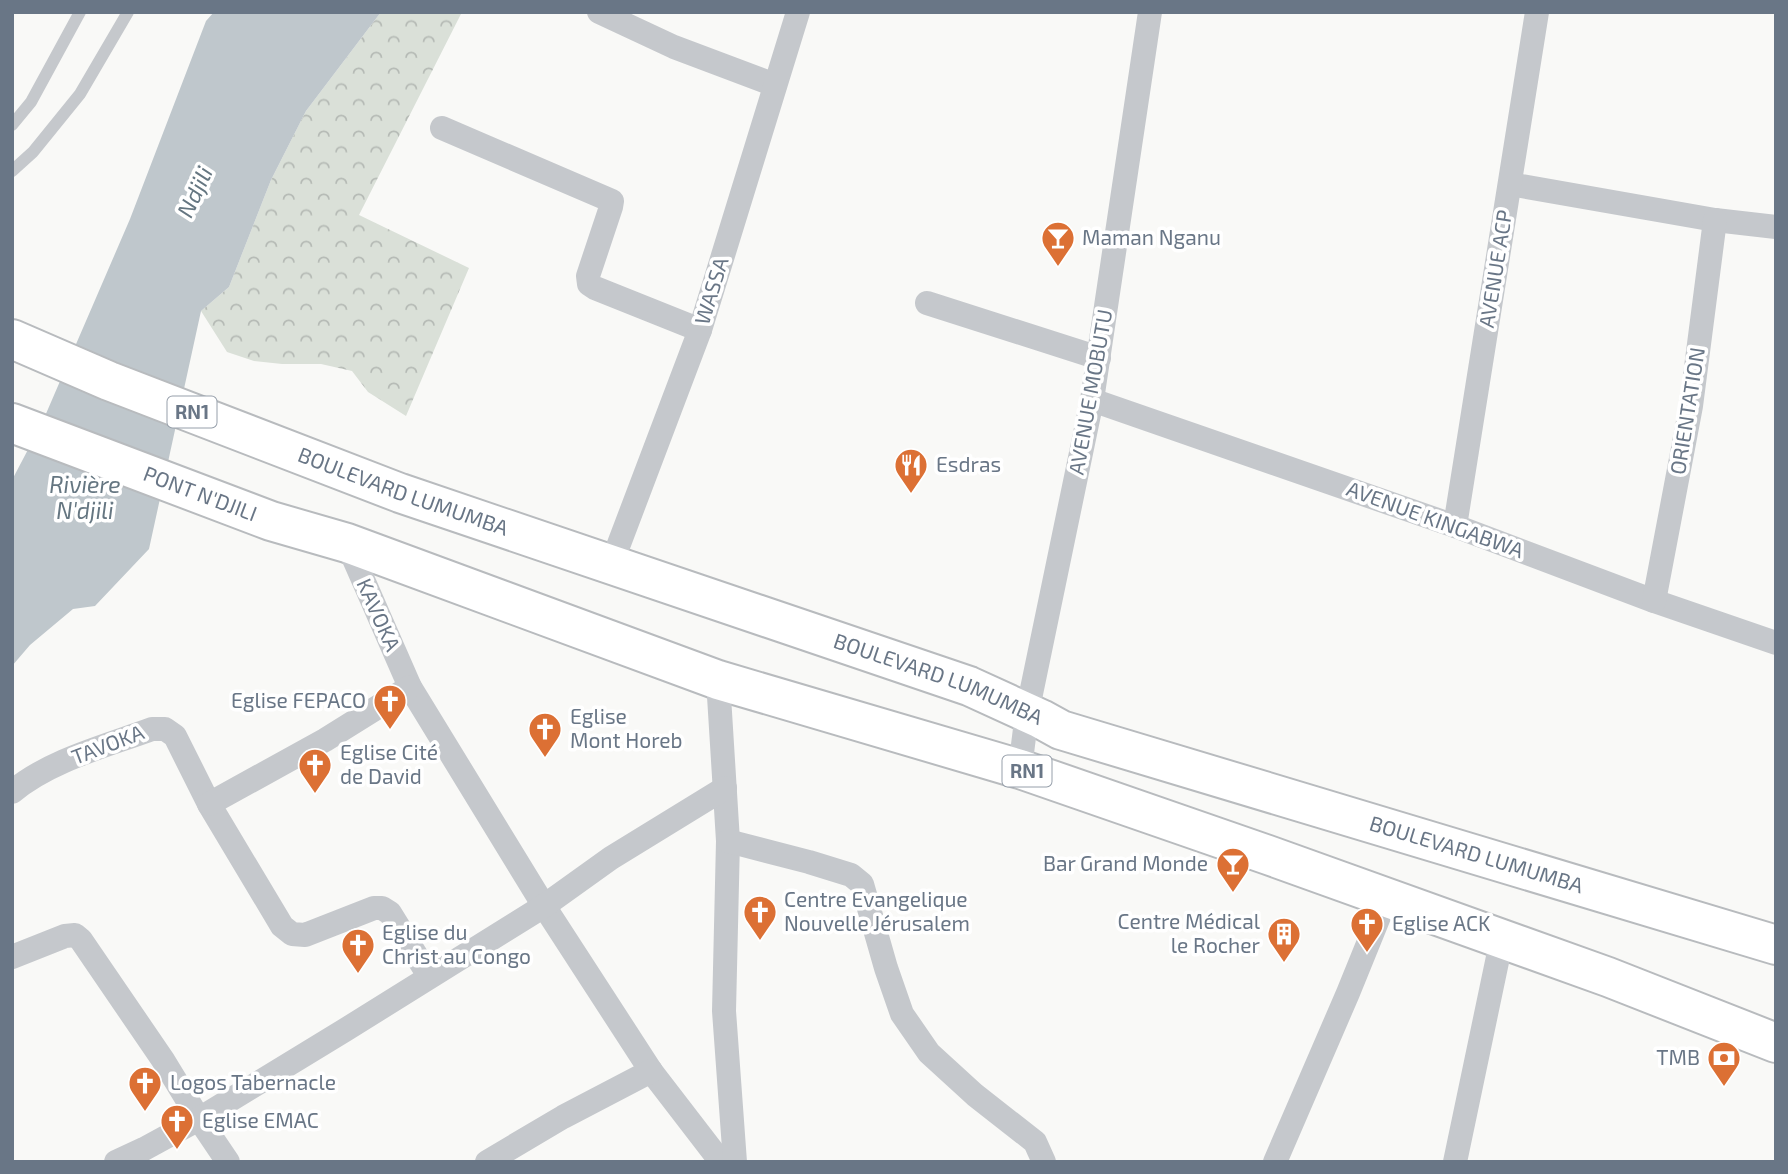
<svg xmlns="http://www.w3.org/2000/svg" width="1788" height="1174" font-family="'Exo 2',sans-serif">
<style>
.forest{fill:url(#forest-crowns)}
.water{fill:#bfc7cc}
.lines{fill:none;stroke-linecap:round;stroke-linejoin:round}
.trunk-casing{stroke:#b8bbbe;stroke-width:42}
.service{stroke:#c5c8cc;stroke-width:12}
.minor{stroke:#c5c8cc;stroke-width:24}
.trunk{stroke:#fff;stroke-width:38}
.labels{text-anchor:middle;stroke-width:7;stroke-linejoin:round;paint-order:stroke}
.shield{fill:#fff;stroke:#969faa;stroke-width:2}
.shield-label{font-size:19px;font-weight:bold;fill:#697686}
.poi-label{font-size:21px;fill:#697686;stroke:#fff;text-anchor:start}
.street-label{font-size:21px;fill:#697686;stroke:#fff}
.water-label{font-size:23px;font-style:italic;fill:#657681;stroke:#fff}
</style>
<defs>
<pattern id="forest-crowns" width="20" height="18" patternUnits="userSpaceOnUse" patternTransform="scale(1.75)"><rect width="20" height="18" fill="#dae0d8"/><path d="M2 6a3 3 0 1 1 6 0M12 15a3 3 0 1 1 6 0" fill="none" stroke="#b5bab5"/></pattern>
</defs>
<rect width="100%" height="100%" fill="#f9f9f7"/>
<polygon class="forest" points="381,12 462,12 359,215 469,268 406,416 368,392 352,371 321,364 282,364 254,361 227,352 201,311 229,287 271,180 306,111"/>
<polygon class="water" points="214,12 381,12 306,111 271,180 229,287 201,311 149,549 95,606 73,609 30,645 12,666 12,480 42,423 130,219 206,21"/>
<g class="lines">
<defs>
<g id="trunk">
<path id="s1" d="M12 339 109 381 400 493 969 686 1041 719 1061 730 1776 945"/>
<path id="s2" d="M12 423 271 521 347 543 718 680 1020 769 1268 855 1608 977 1776 1043"/>
</g>
</defs>
<use href="#trunk" class="trunk-casing"/>
<g class="service">
<polyline points="12,125 31,102 80,12"/>
<polyline points="12,171 33,152 80,94 128,12"/>
</g>
<g class="minor">
<polyline points="599,12 674,47 775,85"/>
<polyline points="442,128 612,201 611,207 588,276 589,284 595,288 700,330"/>
<polyline points="1510,184 1715,220 1776,227"/>
<polyline points="927,303 1099,358"/>
<polyline points="1092,400 1455,526 1654,601 1776,643"/>
<polyline points="1455,526 1537,12"/>
<polyline points="347,543 410,687 544,906 651,1071 721,1162"/>
<polyline points="611,565 700,330 798,12"/>
<polyline points="1654,601 1691,406 1715,220"/>
<polyline points="718,680 728,841 724,1011 735,1162"/>
<polyline points="1020,769 1027,713 1092,400 1150,12"/>
<path d="M12 792C50 760 106 746 152 729H165L175 736 209 804 282 926 292 934 305 935 374 908H382L390 913 429 976"/>
<polyline points="209,804 325,740 410,687"/>
<polyline points="728,841 809,862 851,875 862,884 886,968 902,1014 929,1053 975,1095 1035,1142 1044,1162"/>
<polyline points="12,957 65,936 75,935 81,940 163,1060 199,1119 228,1162"/>
<polyline points="116,1162 144,1149 199,1119 345,1030 544,906 611,858 725,788"/>
<polyline points="487,1162 563,1117 651,1071"/>
<polyline points="1275,1162 1348,993 1387,897"/>
<polyline points="1455,1162 1502,938"/>
</g>
<use href="#trunk" class="trunk"/>
</g>
<defs>
<symbol id="bar-pin" viewBox="-11 -11 22 30"><path d="M0 17L-7.5 6A9.5 9.5 0 1 1 7.5 6Z" fill="#dc7034" stroke="#fff"/><path d="M-6-5H6L.8 .8V4.5H3.5V6h-7V4.5H-.8V.8Z" fill="#fff"/></symbol>
<symbol id="restaurant-pin" viewBox="-11 -11 22 30"><path d="M0 17L-7.5 6A9.5 9.5 0 1 1 7.5 6Z" fill="#dc7034" stroke="#fff"/><path d="M-5-6h1v4h1v-4h1v4h1v-4h1v5L-1.5 .5V6h-2V.5L-5-1ZM5-6V6H3V1.5H1.5Q1.5-4 5-6Z" fill="#fff"/></symbol>
<symbol id="church-pin" viewBox="-11 -11 22 30"><path d="M0 17L-7.5 6A9.5 9.5 0 1 1 7.5 6Z" fill="#dc7034" stroke="#fff"/><path d="M-1.2-6h2.4v3.5h3.3v2.4h-3.3V6h-2.4V-.1h-3.3v-2.4h3.3Z" fill="#fff"/></symbol>
<symbol id="building-pin" viewBox="-11 -11 22 30"><path d="M0 17L-7.5 6A9.5 9.5 0 1 1 7.5 6Z" fill="#dc7034" stroke="#fff"/><path d="M-4-6H4V6H1V3H-1V6H-4ZM-2.5-4.3h1.7v1.8h-1.7ZM.8-4.3h1.7v1.8H.8ZM-2.5-1h1.7V.8h-1.7ZM.8-1h1.7V.8H.8Z" fill="#fff"/></symbol>
<symbol id="bank-pin" viewBox="-11 -11 22 30"><path d="M0 17L-7.5 6A9.5 9.5 0 1 1 7.5 6Z" fill="#dc7034" stroke="#fff"/><path d="M-6-4H6V4H-6ZM0-2.3a2.3 2.3 0 1 0 0 4.6a2.3 2.3 0 1 0 0-4.6Z" fill="#fff"/></symbol>
</defs>
<g fill-rule="evenodd">
<use href="#bar-pin" x="1039" y="219" width="38" height="52"/>
<use href="#restaurant-pin" x="892" y="446" width="38" height="52"/>
<use href="#church-pin" x="371" y="682" width="38" height="52"/>
<use href="#church-pin" x="526" y="710" width="38" height="52"/>
<use href="#church-pin" x="296" y="746" width="38" height="52"/>
<use href="#bar-pin" x="1214" y="845" width="38" height="52"/>
<use href="#church-pin" x="741" y="893" width="38" height="52"/>
<use href="#church-pin" x="1348" y="905" width="38" height="52"/>
<use href="#building-pin" x="1265" y="915" width="38" height="52"/>
<use href="#church-pin" x="339" y="926" width="38" height="52"/>
<use href="#bank-pin" x="1705" y="1039" width="38" height="52"/>
<use href="#church-pin" x="126" y="1064" width="38" height="52"/>
<use href="#church-pin" x="158" y="1102" width="38" height="52"/>
</g>
<g class="labels">
<g class="shield">
<rect x="167.5" y="396.5" width="49" height="31" rx="5"/>
<rect x="1002.5" y="755.5" width="49" height="31" rx="5"/>
</g>
<g class="shield-label">
<text x="192" y="419">RN1</text>
<text x="1027" y="778">RN1</text>
</g>
<g class="poi-label">
<text x="1082" y="245">Maman Nganu</text>
<text x="936" y="472">Esdras</text>
<text x="366" y="708" text-anchor="end">Eglise FEPACO</text>
<text x="570" y="724">Eglise<tspan x="570" dy="24">Mont Horeb</tspan></text>
<text x="340" y="760">Eglise Cité<tspan x="340" dy="24">de David</tspan></text>
<text x="1208" y="871" text-anchor="end">Bar Grand Monde</text>
<text x="784" y="907">Centre Evangelique<tspan x="784" dy="24">Nouvelle Jérusalem</tspan></text>
<text x="1260" y="929" text-anchor="end">Centre Médical<tspan x="1260" dy="24">le Rocher</tspan></text>
<text x="1392" y="931">Eglise ACK</text>
<text x="382" y="940">Eglise du<tspan x="382" dy="24">Christ au Congo</tspan></text>
<text x="1700" y="1065" text-anchor="end">TMB</text>
<text x="170" y="1090">Logos Tabernacle</text>
<text x="202" y="1128">Eglise EMAC</text>
</g>
<g class="street-label">
<text transform="translate(1496 269) rotate(-81)" y="7">AVENUE ACP</text>
<text transform="translate(712 291) rotate(-73)" y="7">WASSA</text>
<text transform="translate(1091 392) rotate(-80)" y="7">AVENUE MOBUTU</text>
<text transform="translate(1688 411) rotate(-81)" y="7">ORIENTATION</text>
<text dy="7" stroke="none"><textPath href="#s1" startOffset="420">BOULEVARD LUMUMBA</textPath></text>
<text dy="7" stroke="none"><textPath href="#s2" startOffset="201">PONT N'DJILI</textPath></text>
<text transform="translate(1435 520) rotate(20)" y="7">AVENUE KINGABWA</text>
<text transform="translate(378 615) rotate(66)" y="7">KAVOKA</text>
<text dy="7" stroke="none"><textPath href="#s1" startOffset="987">BOULEVARD LUMUMBA</textPath></text>
<text transform="translate(108 745) rotate(-21)" y="7">TAVOKA</text>
<text dy="7" stroke="none"><textPath href="#s1" startOffset="1554">BOULEVARD LUMUMBA</textPath></text>
</g>
<g class="water-label">
<text transform="translate(195 192) rotate(-65)" y="8">Ndjili</text>
<text x="85" y="493">Rivière<tspan x="85" dy="26">N'djili</tspan></text>
</g>
</g>
<rect width="1788" height="1174" fill="none" stroke="#697686" stroke-width="28"/>
</svg>
